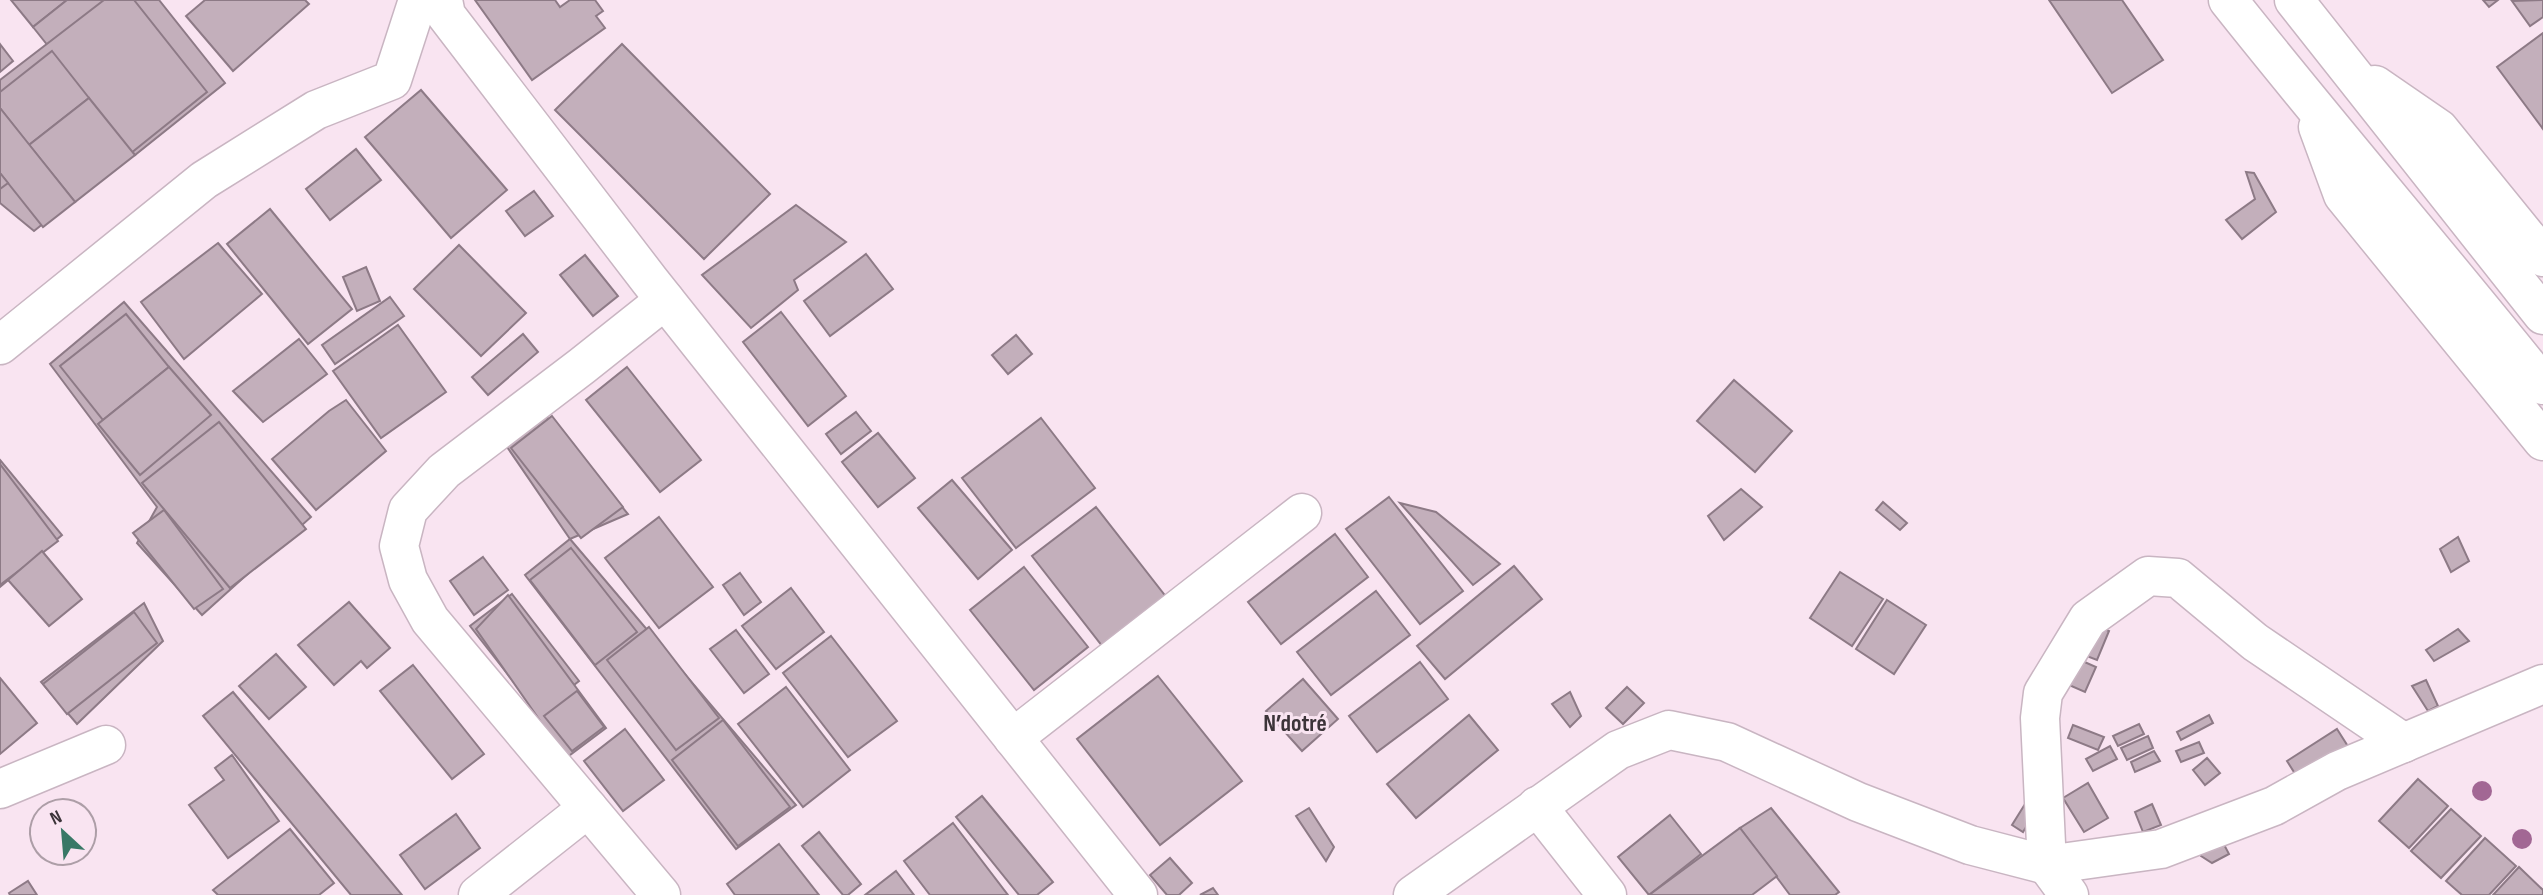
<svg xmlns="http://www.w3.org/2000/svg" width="2543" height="895" font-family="'Sofia Sans Condensed',sans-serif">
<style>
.building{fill:#c3afbb;stroke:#8d7a86;stroke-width:2}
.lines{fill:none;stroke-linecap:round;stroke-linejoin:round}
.minor-casing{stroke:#c9b5c2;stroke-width:41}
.major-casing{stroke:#c9b5c2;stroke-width:41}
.minor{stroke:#fff;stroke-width:38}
.major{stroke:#fff;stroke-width:38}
.tree{fill:#a26794}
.labels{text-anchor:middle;stroke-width:6;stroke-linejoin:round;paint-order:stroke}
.neighbourhood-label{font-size:24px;font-weight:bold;fill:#3c3439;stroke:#f9e4f1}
</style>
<rect width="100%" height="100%" fill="#f9e4f1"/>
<g class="building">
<polygon points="11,0 67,0 33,27"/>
<polygon points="67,0 159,0 225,83 135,155 33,27"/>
<polygon points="104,0 134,0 207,92 34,231 0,203 0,80"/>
<polygon points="205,0 305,0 309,4 233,71 186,16"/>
<polygon points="475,0 555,0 560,7 570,0 595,0 603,11 596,16 605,28 532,80"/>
<polygon points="2049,0 2122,0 2163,60 2112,93"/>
<polygon points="2483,0 2498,0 2489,7"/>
<polygon points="2543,0 2543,17 2530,26 2512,1"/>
<polygon points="2543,33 2543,129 2497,67"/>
<polygon points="0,44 13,61 0,72"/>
<polygon points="622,44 770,194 704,259 555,110"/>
<polygon points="52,51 89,98 29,145 0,108 0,92"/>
<polygon points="421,90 507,190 451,238 365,137"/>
<polygon points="89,98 135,155 75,202 29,145"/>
<polygon points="0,108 75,202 43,227 0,173"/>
<polygon points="356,149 381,180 330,220 306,189"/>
<polygon points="2246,172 2254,173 2276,212 2242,239 2226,220 2255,199"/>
<polygon points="0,173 8,183 0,189"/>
<polygon points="534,191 553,216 525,236 506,211"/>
<polygon points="796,205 846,242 794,280 798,290 751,328 702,275"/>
<polygon points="270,209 352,309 308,344 227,244"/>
<polygon points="218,243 262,294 184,359 141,302"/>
<polygon points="459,245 526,313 481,356 414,289"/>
<polygon points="866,254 893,289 830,336 804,301"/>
<polygon points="585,255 618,296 593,316 560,275"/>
<polygon points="366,267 380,301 357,311 343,277"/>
<polygon points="390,297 404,316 335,364 322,345"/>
<polygon points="124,302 311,517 202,615 137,543 157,507 50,364"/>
<polygon points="781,312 846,396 808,426 743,342"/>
<polygon points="126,314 169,367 103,420 60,366"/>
<polygon points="398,325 446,392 381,438 333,371"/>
<polygon points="523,334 538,352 488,395 472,377"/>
<polygon points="1016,335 1032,354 1008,374 992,355"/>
<polygon points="299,339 327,374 263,422 233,391"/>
<polygon points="169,367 211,415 140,475 98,424"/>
<polygon points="627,367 701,460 660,492 586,400"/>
<polygon points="1734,380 1792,431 1755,472 1697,421"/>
<polygon points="346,400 386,451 316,510 272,459 329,411"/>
<polygon points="540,409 628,514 570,539 505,444"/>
<polygon points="856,412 871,431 841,454 826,434"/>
<polygon points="552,416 623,507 581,538 511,448"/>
<polygon points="1041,418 1095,488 1016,548 962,478"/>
<polygon points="219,422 306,529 230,588 142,483"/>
<polygon points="878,433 915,478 878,507 842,462"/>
<polygon points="0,460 62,535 0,587"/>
<polygon points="0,464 58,541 0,585"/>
<polygon points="952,480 1012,550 978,579 918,508"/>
<polygon points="1741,489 1762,507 1724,540 1708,516"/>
<polygon points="1389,497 1463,591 1420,624 1346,529"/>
<polygon points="1883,502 1907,523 1900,530 1876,510"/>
<polygon points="1400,503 1436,512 1500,564 1473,585"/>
<polygon points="1096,507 1167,598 1103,647 1032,556"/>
<polygon points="164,510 223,589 194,609 133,533"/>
<polygon points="659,517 713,587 659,628 605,558"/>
<polygon points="1335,534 1368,577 1281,644 1248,602"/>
<polygon points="2458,537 2469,561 2451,572 2440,549"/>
<polygon points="570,539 796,805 736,849 525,575"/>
<polygon points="571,548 637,632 595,665 530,580"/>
<polygon points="42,551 82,599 49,626 8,580"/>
<polygon points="483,557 508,590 474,615 450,581"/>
<polygon points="1514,566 1542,599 1445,679 1417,646"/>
<polygon points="1024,567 1088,647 1034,690 970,610"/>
<polygon points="1840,572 1883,599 1852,646 1810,618"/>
<polygon points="740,573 761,602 744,615 723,585"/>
<polygon points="791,588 824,632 776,669 742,626"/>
<polygon points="1376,591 1410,635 1331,695 1297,652"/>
<polygon points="512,594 579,681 538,713 470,626"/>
<polygon points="508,595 606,728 566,758 476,629"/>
<polygon points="1887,600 1926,625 1894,674 1856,649"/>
<polygon points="349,602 390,648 367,668 361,661 334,685 298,645"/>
<polygon points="144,603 163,641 77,724 41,682"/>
<polygon points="134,612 157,643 67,714 43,684"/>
<polygon points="2096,626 2109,631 2097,660 2084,655"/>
<polygon points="649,627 719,718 676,750 607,660"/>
<polygon points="2458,629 2469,641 2434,661 2426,650"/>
<polygon points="736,630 769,674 744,693 710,649"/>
<polygon points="831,636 897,721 848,757 783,673"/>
<polygon points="276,654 306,687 269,719 239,686"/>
<polygon points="2080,660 2096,667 2085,692 2069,685"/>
<polygon points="1420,662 1448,699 1377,752 1349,716"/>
<polygon points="413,665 484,754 452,779 380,691"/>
<polygon points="1158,676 1242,781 1160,845 1077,739"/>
<polygon points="0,678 37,723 0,754"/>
<polygon points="1303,679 1338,719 1302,751 1266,711"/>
<polygon points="2426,680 2438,706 2428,711 2412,686"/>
<polygon points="786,687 850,770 803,807 738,724"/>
<polygon points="1627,687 1644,703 1623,724 1606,708"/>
<polygon points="577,691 604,727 572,751 544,716"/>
<polygon points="233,692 402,895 351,895 203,716"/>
<polygon points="1570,692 1581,716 1570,727 1552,704"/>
<polygon points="1469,715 1498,750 1416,818 1387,784"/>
<polygon points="2209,715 2213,723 2181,740 2177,732"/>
<polygon points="723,720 790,807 738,846 672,760"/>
<polygon points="2139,724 2144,734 2118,746 2113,736"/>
<polygon points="2073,725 2104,737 2098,750 2068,738"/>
<polygon points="625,729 664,780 623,811 584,761"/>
<polygon points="2337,729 2349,748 2299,780 2287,761"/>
<polygon points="2148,736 2153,748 2127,760 2121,748"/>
<polygon points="2199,742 2204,753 2181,762 2176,751"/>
<polygon points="2110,746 2117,759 2093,771 2086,759"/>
<polygon points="2154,751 2160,761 2135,772 2131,762"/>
<polygon points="232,755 279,821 228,858 189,805 224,780 215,768"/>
<polygon points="2207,758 2220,773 2205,785 2193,770"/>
<polygon points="2418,779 2448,806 2409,848 2379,821"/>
<polygon points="2088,783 2108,818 2084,832 2063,798"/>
<polygon points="982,796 1053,882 1037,895 1019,895 956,817"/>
<polygon points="2030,796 2041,802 2023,832 2012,825"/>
<polygon points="2152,804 2161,825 2143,832 2135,812"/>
<polygon points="1309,808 1334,847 1326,861 1296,816"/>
<polygon points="1771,808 1839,892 1835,895 1790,895 1740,828"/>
<polygon points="2451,809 2481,836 2441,878 2411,851"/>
<polygon points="456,814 480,848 425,889 400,855"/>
<polygon points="1670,815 1701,854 1649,895 1618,857"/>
<polygon points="953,823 1008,895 930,895 904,861"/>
<polygon points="1740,828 1777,876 1752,895 1649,895"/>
<polygon points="290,829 334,883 319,895 218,895 213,890"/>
<polygon points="819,832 861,884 848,895 843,895 802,846"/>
<polygon points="2219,835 2229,854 2212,863 2201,856 2201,845"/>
<polygon points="2485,838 2516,866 2489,895 2462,895 2446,881"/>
<polygon points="779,844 819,895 735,895 727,884"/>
<polygon points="1170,858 1192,883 1179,895 1167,895 1150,875"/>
<polygon points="2519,867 2543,890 2543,895 2493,895"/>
<polygon points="896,871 914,895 865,895"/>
<polygon points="28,881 37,895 10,895 9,893"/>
<polygon points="1213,888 1218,895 1200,895"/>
</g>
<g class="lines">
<defs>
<g id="minor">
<polyline points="443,0 446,15 650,281 1138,895"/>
<polyline points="0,345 204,180 316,110 392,80 418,0"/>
<polyline points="1013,738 1302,513"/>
<polyline points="0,789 106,745"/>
<polyline points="1537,806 1607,895"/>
<polyline points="478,895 588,808"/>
<polyline points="661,895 430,620 408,580 399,546 408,510 444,471 582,366 665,300"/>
<polyline points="1413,895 1618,750 1669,730 1727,742 1858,802 1970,845 2047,865 2161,849 2274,806 2337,771 2543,684"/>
<polyline points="2069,895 2047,865 2040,718 2043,693 2088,619 2148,576 2178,578 2255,642 2404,743"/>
</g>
<g id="major">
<path d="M2228 0C2331 130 2439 255 2543 385"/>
<polyline points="2294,0 2543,315"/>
<polyline points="2375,85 2439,129 2543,257"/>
<polyline points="2318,127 2343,195 2543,441"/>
</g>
</defs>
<use href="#minor" class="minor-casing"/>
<use href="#major" class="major-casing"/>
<use href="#minor" class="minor"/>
<use href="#major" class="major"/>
</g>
<g class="tree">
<circle cx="2482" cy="791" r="10"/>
<circle cx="2522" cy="839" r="10"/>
</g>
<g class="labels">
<g class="neighbourhood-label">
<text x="1295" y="731">N’dotré</text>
</g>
</g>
<g transform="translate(63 832) rotate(334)"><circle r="33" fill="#f9e4f1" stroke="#ad9ea7" stroke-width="2"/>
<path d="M0-5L12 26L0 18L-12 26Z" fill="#387866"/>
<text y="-10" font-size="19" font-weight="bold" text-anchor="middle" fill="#3c3439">N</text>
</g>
</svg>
